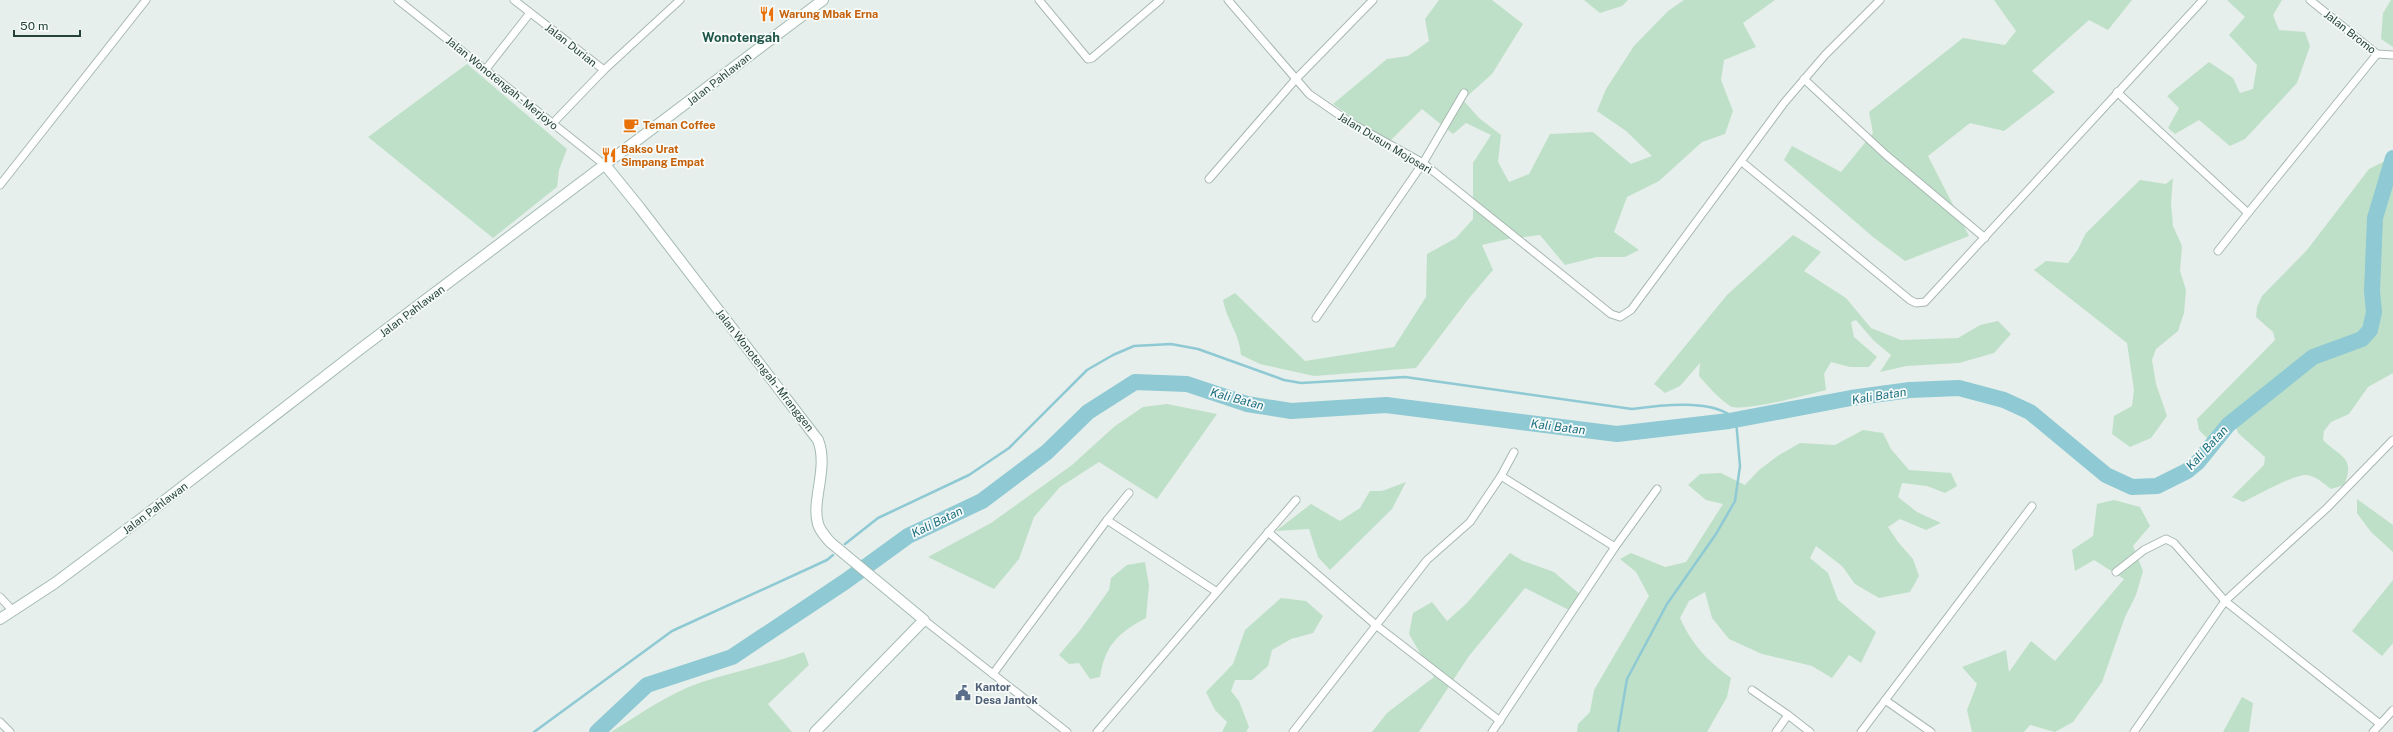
<svg xmlns="http://www.w3.org/2000/svg" width="2393" height="732" font-family="'Public Sans',sans-serif">
<style>
.green{fill:#bfe0c8}
.lines{fill:none;stroke-linecap:round;stroke-linejoin:round}
.stream{stroke:#8ec9d4;stroke-width:2.5}
.river{stroke:#8ec9d4;stroke-width:16}
.street-casing{stroke:#a8b8b2;stroke-width:9}
.secondary-casing{stroke:#a4bbb3;stroke-width:12}
.street{stroke:#fff;stroke-width:7}
.secondary{stroke:#fff;stroke-width:10}
.labels{text-anchor:middle;stroke-width:3.5;stroke-linejoin:round;paint-order:stroke}
.food-label{font-size:11px;font-weight:bold;fill:#c56008;stroke:#f7fbf9;text-anchor:start}
.street-label{font-size:11px;fill:#24423a;stroke:#f7fbf9}
.service-label{font-size:11px;font-weight:bold;fill:#4e5e75;stroke:#f7fbf9;text-anchor:start}
.water-label{font-size:12px;font-style:italic;fill:#1c6f80;stroke:#f7fbf9}
.quarter-label{font-size:13px;font-weight:bold;fill:#1f5548;stroke:#f7fbf9}
</style>
<rect width="100%" height="100%" fill="#e6efeb"/>
<g class="green">
<path d="M1439 0H1492L1523 24 1492 74 1463 100 1479 118 1501 135 1498 162 1509 182 1529 174 1550 134 1593 132 1631 164 1652 156 1626 131 1597 111 1606 89 1634 46 1668 11 1684 0H1775L1743 23 1756 47 1724 60 1721 80 1733 111 1725 134 1702 142 1659 181 1627 197 1614 232 1639 250 1625 257H1597L1565 265 1540 235 1508 239 1482 245 1493 270 1470 297 1416 368 1314 376 1260 364 1241 355C1240 335 1227 321 1223 300L1235 293 1305 361 1394 347 1426 297 1427 254 1456 238 1473 219V163L1491 135 1466 123 1453 134 1422 109 1388 143 1333 104 1387 59 1408 56 1429 41 1425 19Z"/>
<polygon points="1584,0 1628,0 1622,6 1600,13"/>
<polygon points="1994,0 2132,0 2108,30 2089,20 2032,71 2055,92 2004,131 1970,123 1928,156 1969,236 1905,261 1873,237 1784,160 1792,146 1841,172 1873,133 1869,112 1963,38 2005,45 2016,31"/>
<polygon points="2227,0 2282,0 2273,15 2279,30 2305,32 2310,46 2297,83 2245,139 2230,146 2199,120 2175,134 2168,128 2179,108 2167,96 2209,62 2233,78 2240,93 2253,89 2257,65 2229,35 2245,17"/>
<polygon points="2391,0 2393,0 2393,47 2381,39 2383,13"/>
<polygon points="467,64 567,149 559,170 557,187 493,238 368,137"/>
<path d="M2393 157V373L2368 387 2349 414 2331 422 2324 431 2323 440C2340 457 2356 457 2344 485L2331 489C2324 484 2316 476 2307 475 2296 473 2256 496 2243 502L2232 497 2264 465 2265 457 2238 433 2234 420 2213 444 2199 430 2197 419 2275 340 2273 332 2256 317 2257 307 2262 296 2307 250 2369 169Z"/>
<polygon points="2173,178 2171,203 2173,226 2182,246 2180,271 2186,290 2184,313 2178,331 2156,349 2152,360 2156,384 2167,416 2151,438 2130,447 2112,434 2114,416 2132,406 2134,390 2127,343 2034,270 2046,261 2068,263 2077,251 2086,233 2140,180 2166,184"/>
<path d="M1793 235 1821 252 1804 271 1846 298 1871 328 1901 340 1958 338 1980 325 1998 321 2011 334 1994 353 1959 363 1906 366 1880 372 1891 355 1874 341 1856 320 1851 322 1854 337 1877 357 1869 367H1850L1831 362 1824 374 1826 390C1810 394 1742 413 1730 406 1719 399 1708 386 1699 376L1700 363 1680 386 1665 393 1654 384 1727 295Z"/>
<polygon points="1167,404 1217,414 1157,499 1099,462 1060,487 1034,517 1019,559 994,589 928,557 991,523 1072,465 1115,426 1143,407"/>
<path d="M1863 430 1883 433 1891 449 1909 470 1951 473 1957 486 1945 493 1927 486 1902 483 1898 497 1917 512 1941 523 1926 530 1900 519 1888 527 1898 542 1913 559 1919 576 1910 592 1879 598 1855 584 1842 566 1816 546 1810 558 1828 573 1838 600 1876 632 1861 663 1849 655 1832 678 1812 666 1762 654 1729 639 1712 618 1705 592 1689 601 1680 618C1693 646 1707 660 1731 678L1727 697 1707 732H1577L1578 724 1590 712 1594 690 1649 596 1636 572 1620 559 1631 553 1665 567 1686 562 1723 504 1706 500 1688 485 1700 474 1721 473 1745 485 1759 470 1779 455 1800 443 1835 445Z"/>
<polygon points="1406,482 1392,509 1330,570 1318,557 1309,529 1276,531 1311,504 1340,521 1360,508 1370,491 1382,491"/>
<polygon points="2357,499 2393,525 2393,552 2371,532 2357,513"/>
<polygon points="2114,500 2140,507 2150,526 2133,546 2143,571 2136,595 2125,617 2102,682 2073,722 2055,732 2030,725 2024,732 1972,732 1967,710 1977,684 1962,667 2006,650 2009,672 2031,641 2055,661 2124,579 2094,560 2075,571 2072,550 2093,536 2097,504"/>
<polygon points="1510,553 1523,561 1554,572 1582,596 1571,611 1525,588 1469,656 1419,732 1372,732 1387,713 1434,677 1409,634 1413,613 1432,602 1447,621 1467,603"/>
<path d="M1145 562 1149 585 1146 618C1118 633 1105 645 1100 677L1090 679 1079 663 1069 664 1059 655 1081 629 1109 590 1111 578 1127 565Z"/>
<polygon points="2393,580 2393,643 2382,656 2352,631"/>
<polygon points="1281,598 1306,601 1323,616 1313,633 1291,639 1272,650 1268,666 1252,680 1235,680 1231,691 1239,701 1249,727 1246,732 1222,732 1227,722 1215,710 1206,692 1233,664 1245,630"/>
<path d="M804 652 809 665 768 704 792 732H611C640 714 669 693 702 682 736 671 771 664 804 652Z"/>
<polygon points="2242,697 2253,703 2249,732 2223,732"/>
</g>
<g class="lines">
<g class="stream">
<path d="M845 544 878 518 969 475 1009 448 1087 370 1113 355 1134 346 1171 344 1198 349 1284 380 1301 383 1405 377 1632 409C1661 405 1715 398 1736 420L1740 466 1735 501 1716 534 1667 604 1627 679 1618 732"/>
<polyline points="534,732 672,631 827,560 833,555"/>
</g>
<polyline class="river" points="597,732 647,685 732,657 846,581 908,536 982,501 1047,452 1088,412 1135,382 1187,384 1247,404 1291,411 1386,405 1617,434 1729,421 1851,398 1910,390 1959,388 2004,400 2030,412 2106,475 2132,487 2157,486 2187,471 2198,462 2228,425 2313,357 2362,339 2370,330 2374,312 2372,291 2375,218 2393,158"/>
<defs>
<g id="street">
<polyline points="398,0 606,166"/>
<polyline points="514,0 604,70 680,0"/>
<polyline points="1039,0 1088,59 1092,58 1160,0"/>
<polyline points="1228,0 1309,94 1351,123 1423,163 1611,314 1620,317 1631,310 1784,103 1825,55 1880,0"/>
<polyline points="2310,0 2377,54 2393,55"/>
<polyline points="486,69 530,13"/>
<polyline points="1804,79 1886,155 1985,238"/>
<polyline points="2117,92 2248,213 2218,251"/>
<polyline points="553,123 604,70"/>
<polyline points="1742,162 1910,300 1916,303 1925,302 2203,0"/>
<polyline points="1209,179 1295,80 1373,0"/>
<polyline points="0,185 146,0"/>
<polyline points="2248,213 2377,54"/>
<polyline points="1316,318 1423,163 1464,93"/>
<polyline points="1501,476 1615,547"/>
<polyline points="1107,520 1129,493"/>
<polyline points="1268,532 1377,626 1500,721"/>
<polyline points="2116,572 2144,550 2166,539 2174,543 2225,601 2380,724"/>
<polyline points="0,597 13,611"/>
<polyline points="924,620 1067,732"/>
<polyline points="993,674 1107,520 1217,592"/>
<polyline points="1752,690 1788,715"/>
<polyline points="1885,700 1931,732"/>
<polyline points="0,722 10,732"/>
<polyline points="1097,732 1296,500"/>
<polyline points="1293,732 1427,560 1470,522 1501,476 1514,452"/>
<polyline points="1492,732 1615,547 1657,489"/>
<polyline points="1776,732 1788,715 1810,732"/>
<polyline points="1861,732 2032,506"/>
<polyline points="2134,732 2225,601 2327,508 2393,440"/>
<polyline points="2373,732 2393,710"/>
</g>
<g id="secondary">
<path d="M606 166 640 208 818 440C829 468 811 500 818 524 820 531 825 536 830 542L924 620 815 732"/>
<polyline points="0,619 55,583 142,518 359,350 823,0"/>
</g>
</defs>
<use href="#street" class="street-casing"/>
<use href="#secondary" class="secondary-casing"/>
<use href="#street" class="street"/>
<use href="#secondary" class="secondary"/>
</g>
<defs>
<symbol id="restaurant-bare" viewBox="-9 -9 18 18"><path d="M-5-6h1v4h1v-4h1v4h1v-4h1v5L-1.5 .5V6h-2V.5L-5-1ZM5-6V6H3V1.5H1.5Q1.5-4 5-6Z" fill="#e8710a" stroke="#f7fbf9" stroke-width="2.5" paint-order="stroke"/></symbol>
<symbol id="cafe-bare" viewBox="-9 -9 18 18"><path d="M-5.5-4.5H6V0H3Q3 3.5 0 3.5H-2.5Q-5.5 3.5-5.5 0ZM3-3.2v2h1.7v-2ZM-6 4.5H4V6H-6Z" fill="#e8710a" stroke="#f7fbf9" stroke-width="2.5" paint-order="stroke"/></symbol>
<symbol id="civic-bare" viewBox="-9 -9 18 18"><path d="M-.6-6.5H3V-4.5H.6V-3L4-1V1h2V6H-6V1h2V-1L-.6-3ZM-1.2 2.5V6h2.4V2.5Z" fill="#5c6f8a" stroke="#f7fbf9" stroke-width="2.5" paint-order="stroke"/></symbol>
</defs>
<g fill-rule="evenodd">
<use href="#restaurant-bare" x="756" y="3" width="22" height="22"/>
<use href="#cafe-bare" x="620" y="114" width="22" height="22"/>
<use href="#restaurant-bare" x="598" y="144" width="22" height="22"/>
<use href="#civic-bare" x="952" y="682" width="22" height="22"/>
</g>
<g class="labels">
<g class="food-label">
<text x="779" y="18">Warung Mbak Erna</text>
<text x="643" y="129">Teman Coffee</text>
<text x="621" y="153">Bakso Urat<tspan x="621" dy="13">Simpang Empat</tspan></text>
</g>
<g class="street-label">
<text transform="translate(2350 32) rotate(38)" y="4">Jalan Bromo</text>
<text transform="translate(571 45) rotate(38)" y="4">Jalan Durian</text>
<text transform="translate(719 79) rotate(-38)" y="4">Jalan Pahlawan</text>
<text transform="translate(502 83) rotate(39)" y="4">Jalan Wonotengah - Merjoyo</text>
<text transform="translate(1385 143) rotate(31)" y="4">Jalan Dusun Mojosari</text>
<text transform="translate(412 311) rotate(-37)" y="4">Jalan Pahlawan</text>
<text transform="translate(765 370) rotate(52)" y="4">Jalan Wonotengah - Mranggen</text>
<text transform="translate(155 508) rotate(-37)" y="4">Jalan Pahlawan</text>
</g>
<g class="service-label">
<text x="975" y="691">Kantor<tspan x="975" dy="13">Desa Jantok</tspan></text>
</g>
<g class="water-label">
<text transform="translate(1879 396) rotate(-9)" y="4">Kali Batan</text>
<text transform="translate(1237 399) rotate(15)" y="4">Kali Batan</text>
<text transform="translate(1558 427) rotate(7)" y="4">Kali Batan</text>
<text transform="translate(2207 448) rotate(-47)" y="4">Kali Batan</text>
<text transform="translate(937 522) rotate(-26)" y="4">Kali Batan</text>
</g>
<g class="quarter-label">
<text x="741" y="42">Wonotengah</text>
</g>
</g>
<path d="M14 30v6h66v-6" fill="none" stroke="#24423a" stroke-width="2"/>
<text x="20" y="30" font-size="12" fill="#24423a" stroke="#f7fbf9" stroke-width="3" paint-order="stroke">50 m</text>
</svg>
